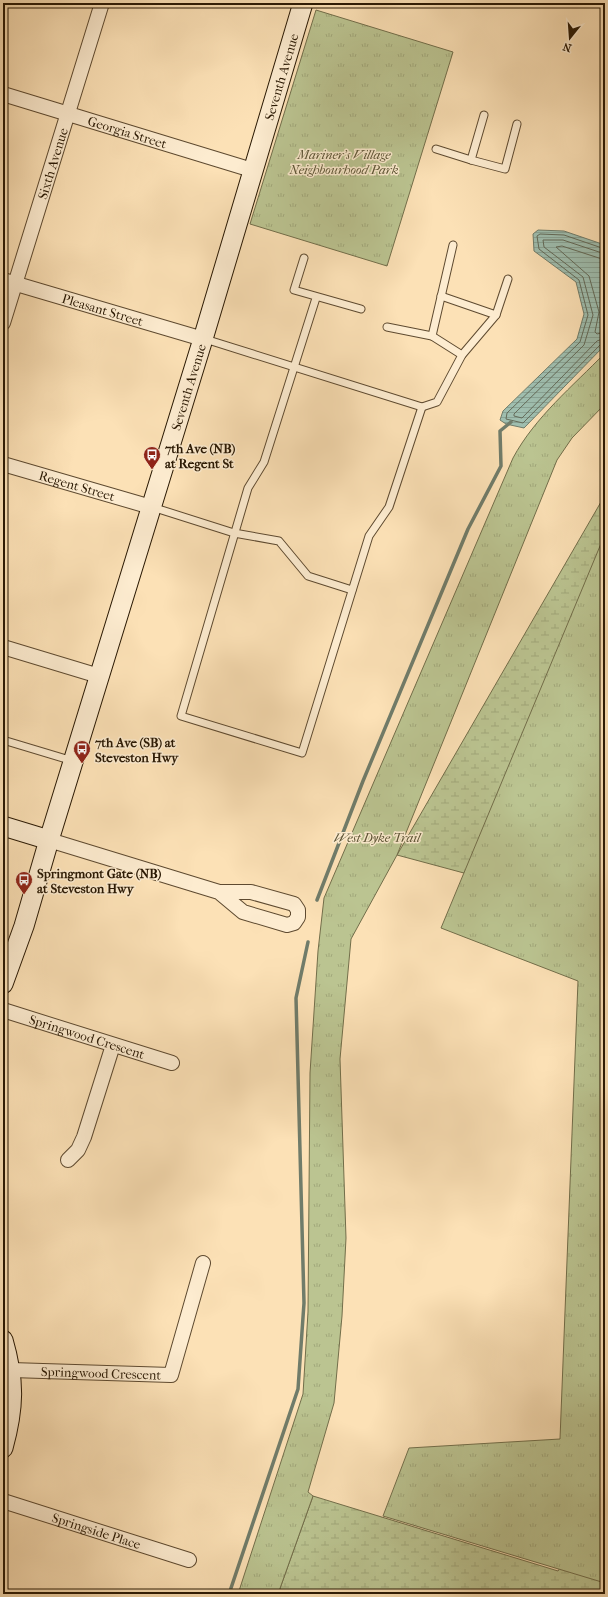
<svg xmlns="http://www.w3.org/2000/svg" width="608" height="1597" font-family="'IM FELL French Canon',serif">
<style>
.wetland{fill:url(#wetland-marsh);stroke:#726e4a}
.park{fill:url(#park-tufts);stroke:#726e4a}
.water{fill:url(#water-rules);stroke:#707c6a}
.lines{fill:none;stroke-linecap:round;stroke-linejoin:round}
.shore{stroke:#646b59;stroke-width:1}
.stream{stroke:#707c6a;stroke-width:3.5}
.lane-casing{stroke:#5e4a30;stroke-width:9}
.street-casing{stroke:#5e4a30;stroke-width:16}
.secondary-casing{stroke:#291803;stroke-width:21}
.lane{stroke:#fdecd0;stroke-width:7}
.street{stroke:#fdecd0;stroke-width:14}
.secondary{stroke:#fdecd0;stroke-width:19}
.labels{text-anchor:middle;stroke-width:3;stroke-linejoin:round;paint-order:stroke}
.street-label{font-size:13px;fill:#291803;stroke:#fdecd0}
.park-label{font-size:13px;font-style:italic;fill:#5c5435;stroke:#fdecd0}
.poi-label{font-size:13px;font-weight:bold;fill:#291803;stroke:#fdecd0;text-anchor:start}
</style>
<defs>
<pattern id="wetland-marsh" width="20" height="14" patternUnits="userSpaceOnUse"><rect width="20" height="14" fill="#bbc491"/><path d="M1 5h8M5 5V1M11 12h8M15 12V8" fill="none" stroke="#a1a87b"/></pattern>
<pattern id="park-tufts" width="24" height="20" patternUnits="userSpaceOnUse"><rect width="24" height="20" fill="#bbc491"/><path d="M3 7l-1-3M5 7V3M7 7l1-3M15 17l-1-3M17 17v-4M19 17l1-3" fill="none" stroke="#a1a87b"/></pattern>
<pattern id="water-rules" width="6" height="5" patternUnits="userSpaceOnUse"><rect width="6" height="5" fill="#9fbeaf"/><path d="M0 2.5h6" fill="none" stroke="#89a395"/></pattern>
</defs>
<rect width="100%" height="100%" fill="#fce1b6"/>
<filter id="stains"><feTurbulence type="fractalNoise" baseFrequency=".005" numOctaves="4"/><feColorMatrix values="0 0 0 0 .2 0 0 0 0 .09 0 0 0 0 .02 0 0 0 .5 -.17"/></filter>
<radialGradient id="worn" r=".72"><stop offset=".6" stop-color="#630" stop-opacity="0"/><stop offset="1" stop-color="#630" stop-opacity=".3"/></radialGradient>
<g class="wetland">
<polygon points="605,495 605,911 397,855"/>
<polygon points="605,1474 605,1594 278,1594 313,1496 558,1571 590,1523"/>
</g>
<g class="park">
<polygon points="316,10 453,52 387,266 250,224"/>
<path d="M605 353V404L572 438 557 460 397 855 351 939 340 1059 346 1238 342 1316 334 1403 308 1492 313 1496 278 1594H238L303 1394 308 1312 310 1073 318 951 324 898 513 458C535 417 573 386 605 353Z"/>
<polygon points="605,534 605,1583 383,1516 409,1448 560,1439 578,981 441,928"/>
</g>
<polygon class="water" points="538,230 564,231 605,245 605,345 524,428 506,424 500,420 503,411 577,339 584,314 576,282 534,251 533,234"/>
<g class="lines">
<g class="shore">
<polyline points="605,249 564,235 540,234 537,236 539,249 579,280 588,315 580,342 507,413 506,419 523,423 601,344 605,343"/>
<polyline points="605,254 563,240 543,240 544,247 583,277 593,315 584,345 514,414 514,416 522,418 597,341 605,338"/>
<polyline points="605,260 562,246 556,247 589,276 599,312 595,332 597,334 605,332"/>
</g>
<g class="stream">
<polyline points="317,900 363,781 468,529 501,466 500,431 511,422"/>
<polyline points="229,1594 298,1389 304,1303 296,998 308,942"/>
</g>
<defs>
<g id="lane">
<polyline points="484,115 471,160 505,169 517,124"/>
<polyline points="436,149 471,160"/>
<polyline points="304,258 294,290 361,309"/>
<polyline points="441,296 496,315"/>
<polyline points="316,298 264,462 248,488 181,716 302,753 369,536 389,507 422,407"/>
<polyline points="387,327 432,336 462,355"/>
<polyline points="432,336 453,245"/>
<polyline points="205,339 422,407 437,402 462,355 496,315 508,279"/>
<polyline points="152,507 234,533 279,541 308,576 352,590"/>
<polyline points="3,740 73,761"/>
</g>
<g id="street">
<path id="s1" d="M3 94 252 170"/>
<path id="s2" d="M3 280 203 339"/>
<path id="s3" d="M3 323 102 3"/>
<path id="s4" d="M3 464 151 507"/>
<polyline points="3,647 99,676"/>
<polyline points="49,840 219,892 251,892 294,904 298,910 298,917 294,923 287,925 243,912 219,892"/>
<path id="s5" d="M3 1010 172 1063"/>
<polyline points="68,1160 78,1150 84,1137 113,1045"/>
<path id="s6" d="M11 1370 171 1375 203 1263"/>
<path id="s7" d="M3 1501 189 1560"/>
</g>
<g id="secondary">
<polyline points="3,826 49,840"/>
<path id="s8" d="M3 984 24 926 49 840 203 339 303 3"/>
<path d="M3 1340C15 1381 14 1408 3 1448"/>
</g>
</defs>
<use href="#lane" class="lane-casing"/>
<use href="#street" class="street-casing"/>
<use href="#secondary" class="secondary-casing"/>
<use href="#lane" class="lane"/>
<use href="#street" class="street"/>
<use href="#secondary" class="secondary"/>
</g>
<defs>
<symbol id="bus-pin" viewBox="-11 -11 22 30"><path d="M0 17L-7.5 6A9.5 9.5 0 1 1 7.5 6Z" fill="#8f2418" stroke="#fdecd0"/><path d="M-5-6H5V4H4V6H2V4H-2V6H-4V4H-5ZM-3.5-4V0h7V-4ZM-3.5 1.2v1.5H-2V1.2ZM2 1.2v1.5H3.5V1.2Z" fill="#fff"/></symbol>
</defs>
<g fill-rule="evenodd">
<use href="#bus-pin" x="142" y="445" width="20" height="27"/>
<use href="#bus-pin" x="72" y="739" width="20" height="27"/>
<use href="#bus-pin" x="14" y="870" width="20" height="27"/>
</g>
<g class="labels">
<g class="street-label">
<text dy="5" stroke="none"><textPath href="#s8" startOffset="949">Seventh Avenue</textPath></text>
<text dy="5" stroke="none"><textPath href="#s1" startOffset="130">Georgia Street</textPath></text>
<text dy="5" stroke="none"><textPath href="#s3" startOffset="167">Sixth Avenue</textPath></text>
<text dy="5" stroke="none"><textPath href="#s2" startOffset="104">Pleasant Street</textPath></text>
<text dy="5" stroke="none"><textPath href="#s8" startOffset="625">Seventh Avenue</textPath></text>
<text dy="5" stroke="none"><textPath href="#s4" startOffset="77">Regent Street</textPath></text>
<text dy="5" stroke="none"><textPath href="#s5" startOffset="88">Springwood Crescent</textPath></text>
<text dy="5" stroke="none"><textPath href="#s6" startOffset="90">Springwood Crescent</textPath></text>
<text dy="5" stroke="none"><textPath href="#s7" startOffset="98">Springside Place</textPath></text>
</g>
<g class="park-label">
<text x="344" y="159">Mariner's Village<tspan x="344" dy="15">Neighbourhood Park</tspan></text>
<text x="377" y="842">West Dyke Trail</text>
</g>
<g class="poi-label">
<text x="165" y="453">7th Ave (NB)<tspan x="165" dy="15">at Regent St</tspan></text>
<text x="95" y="747">7th Ave (SB) at<tspan x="95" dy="15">Steveston Hwy</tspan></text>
<text x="37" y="878">Springmont Gate (NB)<tspan x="37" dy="15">at Steveston Hwy</tspan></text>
</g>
</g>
<rect width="608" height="1597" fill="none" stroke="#fce1b6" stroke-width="16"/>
<rect x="4" y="4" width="600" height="1589" fill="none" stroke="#291803" stroke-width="2"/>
<rect x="8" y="8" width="592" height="1581" fill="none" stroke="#291803"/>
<g transform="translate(570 38) rotate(197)" stroke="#fdecd0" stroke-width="3" paint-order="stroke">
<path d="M0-3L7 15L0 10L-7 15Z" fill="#291803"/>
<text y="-6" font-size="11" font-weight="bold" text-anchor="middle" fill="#291803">N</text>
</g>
<rect width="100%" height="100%" filter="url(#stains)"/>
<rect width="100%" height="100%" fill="url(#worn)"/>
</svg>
